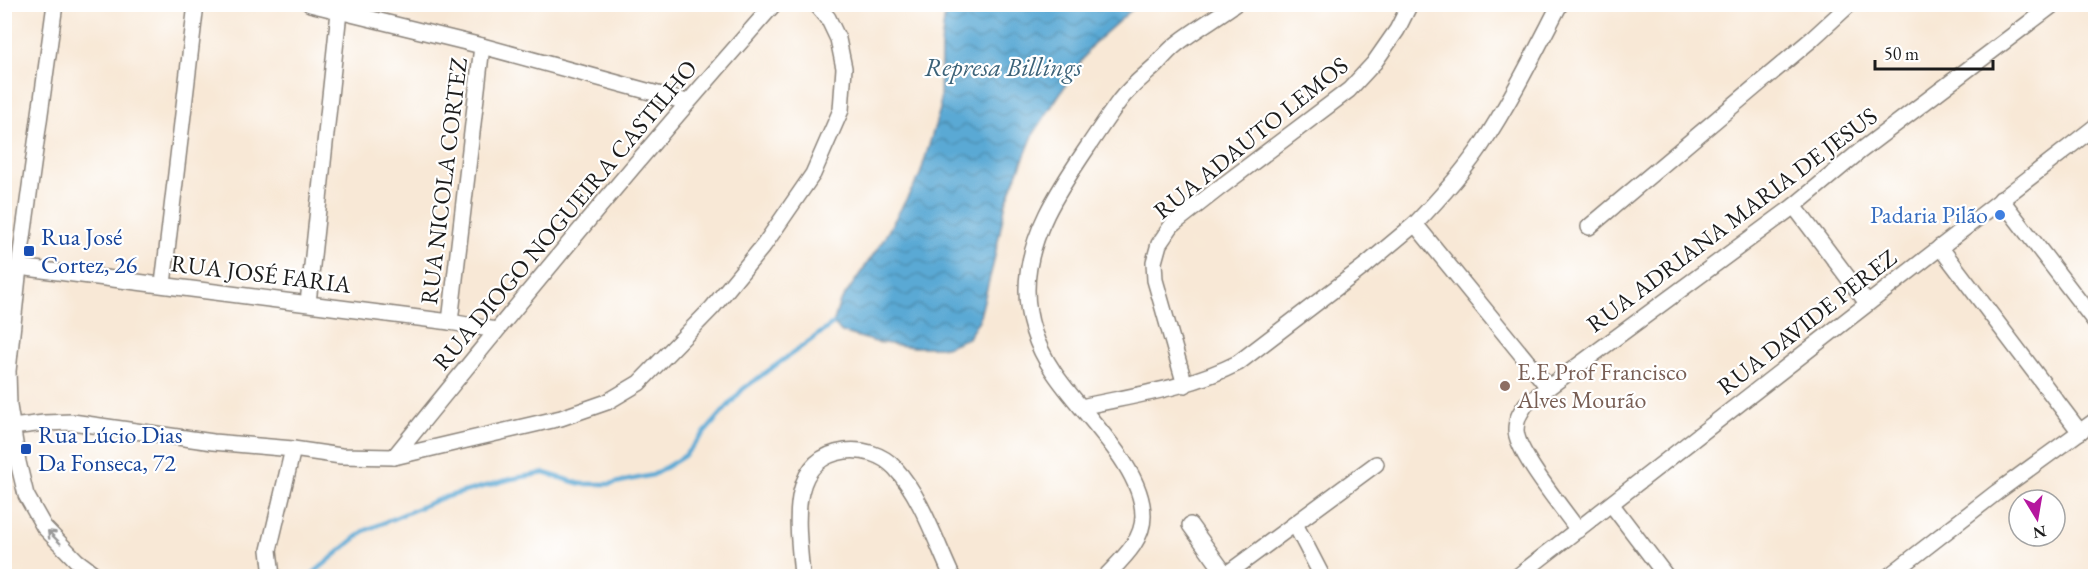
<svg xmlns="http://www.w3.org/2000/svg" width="2100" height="581" font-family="'EB Garamond',serif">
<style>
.water{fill:url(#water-waves);stroke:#3b6278;stroke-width:1.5}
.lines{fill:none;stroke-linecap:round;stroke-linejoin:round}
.stream{stroke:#5aa9d4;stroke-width:4.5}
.minor-casing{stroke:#8a8279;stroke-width:18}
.minor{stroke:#fff;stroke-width:15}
.oneway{stroke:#999}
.shop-dot{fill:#3f7fe0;stroke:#fff;stroke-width:2}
.transit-dot{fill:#1a4fb4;stroke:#fff;stroke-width:2}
.education-dot{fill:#8d6e63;stroke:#fff;stroke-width:2}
.labels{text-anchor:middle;stroke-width:4.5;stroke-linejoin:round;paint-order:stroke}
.street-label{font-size:24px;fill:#1c1c1c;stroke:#fff}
.shop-label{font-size:24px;fill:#366cbe;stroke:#fff;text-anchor:end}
.transit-label{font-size:24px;fill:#164399;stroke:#fff;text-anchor:start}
.education-label{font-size:24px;fill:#785e54;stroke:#fff;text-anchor:start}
.water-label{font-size:26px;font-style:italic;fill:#3b6278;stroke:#fff}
</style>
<defs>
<pattern id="water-waves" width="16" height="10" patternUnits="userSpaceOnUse" patternTransform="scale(1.5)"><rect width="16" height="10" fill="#5aa9d4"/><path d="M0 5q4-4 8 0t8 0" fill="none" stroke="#4a89ab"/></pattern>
</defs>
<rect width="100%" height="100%" fill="#fff"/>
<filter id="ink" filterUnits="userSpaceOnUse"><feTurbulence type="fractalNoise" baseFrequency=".0167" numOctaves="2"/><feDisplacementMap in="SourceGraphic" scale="12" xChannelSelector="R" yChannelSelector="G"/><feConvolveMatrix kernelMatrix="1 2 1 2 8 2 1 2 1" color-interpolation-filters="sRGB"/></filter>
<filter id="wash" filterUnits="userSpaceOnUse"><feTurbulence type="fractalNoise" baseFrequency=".008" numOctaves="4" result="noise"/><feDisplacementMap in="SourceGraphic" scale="24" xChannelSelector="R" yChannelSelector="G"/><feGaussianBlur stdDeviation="1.35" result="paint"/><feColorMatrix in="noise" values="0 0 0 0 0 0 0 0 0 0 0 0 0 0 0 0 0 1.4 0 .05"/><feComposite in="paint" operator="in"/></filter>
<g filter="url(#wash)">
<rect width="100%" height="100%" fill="#f8e8d6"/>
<polygon class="water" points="946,5 1137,5 1092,45 1034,133 1006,202 993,265 979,320 968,338 946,347 913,347 876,342 842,332 833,324 839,304 882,242 920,175 940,109 941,45"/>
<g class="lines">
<polyline class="stream" points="310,576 364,531 442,498 511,479 544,473 581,484 610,484 653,475 684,456 743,389 833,324"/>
</g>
</g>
<g filter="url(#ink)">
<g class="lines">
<defs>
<g id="minor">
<polyline points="55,4 19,267 8,371 9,406 18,462 26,495 44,527 77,561 97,576"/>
<polyline points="310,4 482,46 687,102"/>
<polyline points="2001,199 2096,323"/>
<polyline points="1794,206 1867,303"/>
<polyline points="1589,227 1812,39 1850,4"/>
<polyline points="1940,247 2080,432"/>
<polyline points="19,267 450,322 496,330"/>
<polyline points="163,284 196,4"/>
<polyline points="308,303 339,12"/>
<polyline points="450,322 482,46"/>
<polyline points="1185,385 1155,280 1154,262 1159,244 1172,225 1218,189 1349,90 1374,63 1397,30 1410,4"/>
<path d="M1548 387 1415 224C1439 199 1462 174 1481 146 1511 101 1535 52 1560 4"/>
<path d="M1081 407C1135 395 1189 388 1238 363L1366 265 1415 224"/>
<polyline points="4,431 12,427 44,423 72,422 213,442 293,449 341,456 394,457 561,418 607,402 639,383 712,308 764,245 813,174 841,110 844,68 838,39 828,18 816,4"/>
<path d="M394 457C518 303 643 152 774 4"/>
<polyline points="1612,505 1666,576"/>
<polyline points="1295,524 1322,576"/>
<polyline points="1190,525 1226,575"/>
<path d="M1578 530C1564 510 1516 452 1516 430 1516 419 1520 413 1526 404L1794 206 1859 152 2054 4"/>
<polyline points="272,576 269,550 293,449"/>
<path d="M802 576C799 533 784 459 845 451 863 449 882 454 895 468 921 496 936 542 952 576"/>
<path d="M1106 576C1122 559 1143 541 1143 516 1143 465 1079 412 1053 371 1037 347 1027 319 1027 290 1027 236 1060 188 1089 145 1099 130 1109 115 1120 100 1130 87 1144 76 1156 65 1163 57 1170 49 1178 43 1196 29 1217 17 1235 4"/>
<polyline points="1224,576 1376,464"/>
<path d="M1518 576C1711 427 1903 276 2096 126"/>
<polyline points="1889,576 1997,492 2096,420"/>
</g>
</defs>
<use href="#minor" class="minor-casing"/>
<use href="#minor" class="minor"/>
</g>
<defs><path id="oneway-shaft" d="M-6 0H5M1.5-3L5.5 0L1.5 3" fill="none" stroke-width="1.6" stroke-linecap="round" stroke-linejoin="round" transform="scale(1.5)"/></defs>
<use class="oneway" href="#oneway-shaft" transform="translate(54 537) rotate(-135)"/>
</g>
<circle class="shop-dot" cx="2000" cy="215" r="6"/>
<g class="transit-dot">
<rect x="23" y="245" width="12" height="12" rx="3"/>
<rect x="20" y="443" width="12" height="12" rx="3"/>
</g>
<circle class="education-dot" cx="1505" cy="386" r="6"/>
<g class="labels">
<g class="street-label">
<text transform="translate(1251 138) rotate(-39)" y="8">RUA ADAUTO LEMOS</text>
<text transform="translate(444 181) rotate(-83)" y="8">RUA NICOLA CORTEZ</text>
<text transform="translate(565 215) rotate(-50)" y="8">RUA DIOGO NOGUEIRA CASTILHO</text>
<text transform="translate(1732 220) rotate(-37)" y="8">RUA ADRIANA MARIA DE JESUS</text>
<text transform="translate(261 274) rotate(7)" y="8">RUA JOSÉ FARIA</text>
<text transform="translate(1807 322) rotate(-38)" y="8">RUA DAVIDE PEREZ</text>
</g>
<g class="shop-label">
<text x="1988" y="223">Padaria Pilão</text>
</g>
<g class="transit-label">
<text x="41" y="245">Rua José<tspan x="41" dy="28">Cortez, 26</tspan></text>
<text x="38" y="443">Rua Lúcio Dias<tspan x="38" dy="28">Da Fonseca, 72</tspan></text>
</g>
<g class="education-label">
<text x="1517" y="380">E.E Prof Francisco<tspan x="1517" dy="28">Alves Mourão</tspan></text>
</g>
<g class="water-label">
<text x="1003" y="76">Represa Billings</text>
</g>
</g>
<rect width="2100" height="581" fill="none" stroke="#fff" stroke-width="24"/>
<g transform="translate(2037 518) rotate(169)"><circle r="28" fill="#ffffff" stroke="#a4a4a4" stroke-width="1.5"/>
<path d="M0-4.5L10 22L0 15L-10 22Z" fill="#b5179e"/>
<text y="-9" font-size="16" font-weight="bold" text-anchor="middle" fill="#1c1c1c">N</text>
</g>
<path d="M1875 60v9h118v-9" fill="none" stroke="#1c1c1c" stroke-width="3"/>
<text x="1884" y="60" font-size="18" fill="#1c1c1c" stroke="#ffffff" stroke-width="4.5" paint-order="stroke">50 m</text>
</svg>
